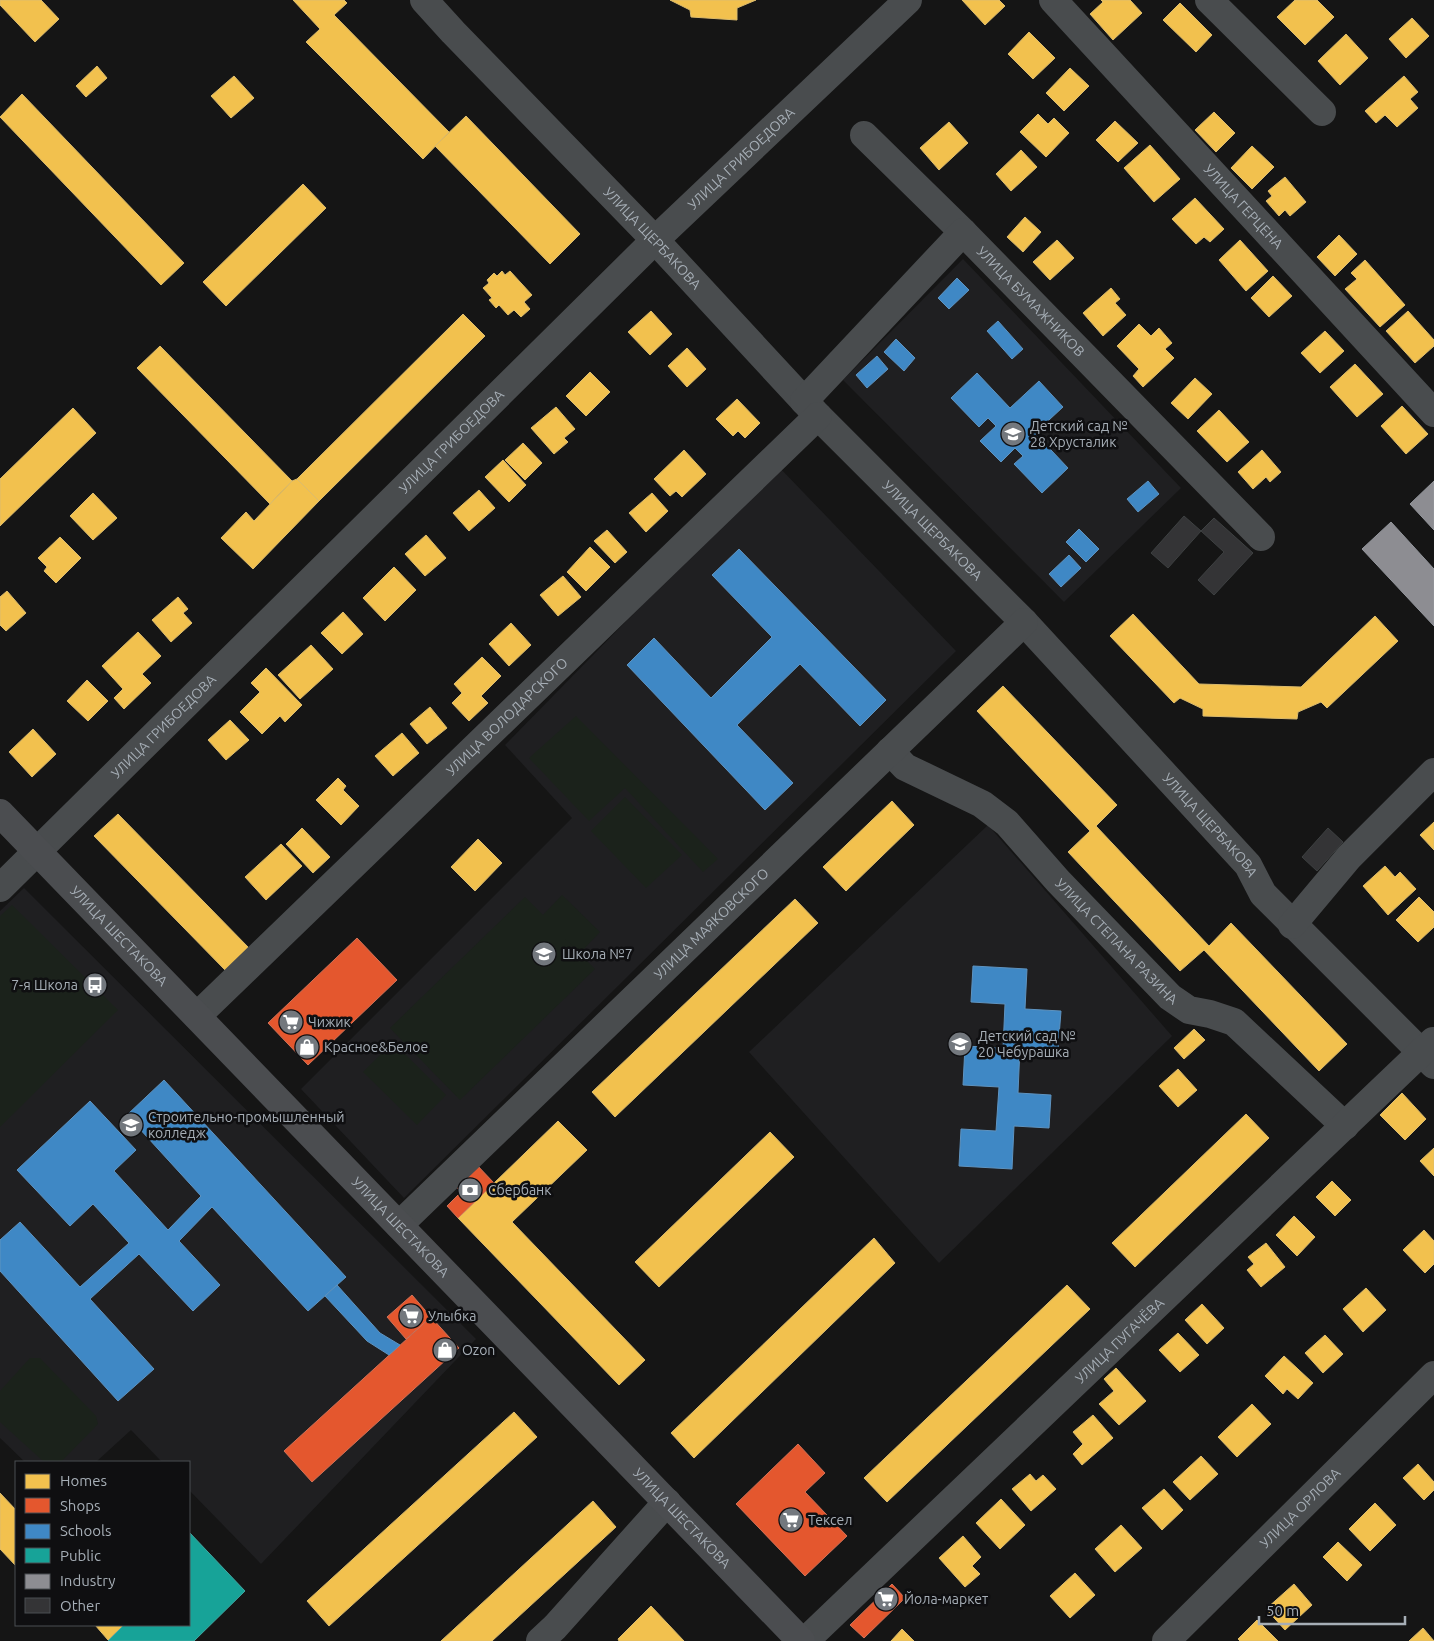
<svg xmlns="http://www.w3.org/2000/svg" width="1434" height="1641" font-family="Ubuntu,sans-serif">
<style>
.built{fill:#1f1f21}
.green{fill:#1b221b}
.homes{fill:#f2c14e;stroke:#dbbb6d}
.shops{fill:#e4572e;stroke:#d17157}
.schools{fill:#3f88c5;stroke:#5e93c0}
.public{fill:#17a398;stroke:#42a6a1}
.industry{fill:#8d8d92;stroke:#94979d}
.building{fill:#343436;stroke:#3d4041}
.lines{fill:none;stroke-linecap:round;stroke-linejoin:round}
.minor{stroke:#494c4e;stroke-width:28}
.major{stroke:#4b4d50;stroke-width:28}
.labels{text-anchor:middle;stroke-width:5;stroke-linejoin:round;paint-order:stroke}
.street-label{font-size:14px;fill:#a6aeb6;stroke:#0f0f11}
.poi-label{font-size:14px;fill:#a6aeb6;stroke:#0f0f11;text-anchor:start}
</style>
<rect width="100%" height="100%" fill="#151515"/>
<g class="built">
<polygon points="963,259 1181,488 1064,602 843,380"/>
<polygon points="778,466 956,651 404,1198 301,1089 572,818 505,745"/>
<polygon points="988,825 1172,1036 939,1263 749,1052"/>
<polygon points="24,888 476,1339 261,1564 189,1490 189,1462 162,1462 131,1430 96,1462 25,1462 0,1438 0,911"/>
</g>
<g class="green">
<polygon points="576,716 718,859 703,872 625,788 589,821 529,758"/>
<polygon points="625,797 682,855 646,888 591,831"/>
<polygon points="562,895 600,932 580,953 565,939 595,969 460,1100 390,1028 525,897 543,915"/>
<polygon points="12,905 118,1010 0,1127 0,916"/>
<polygon points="393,1042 446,1095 417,1125 363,1072"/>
<polygon points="30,1358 40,1358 96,1416 98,1424 61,1462 44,1462 0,1422 0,1391"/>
</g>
<g class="homes">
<polygon points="0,0 41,0 59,19 35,42 0,5"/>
<polygon points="293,0 344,0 347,3 334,15 449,132 423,159 306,42 320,29"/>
<polygon points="670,0 756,0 737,8 737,20 691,17 690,10"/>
<polygon points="962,0 999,0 1005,6 985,25"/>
<polygon points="1101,0 1130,0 1142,13 1113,40 1090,14 1103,2"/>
<polygon points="1295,0 1317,0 1334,17 1305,45 1277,17"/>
<polygon points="1180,3 1212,35 1196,52 1163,20"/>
<polygon points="1412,18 1429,36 1406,58 1389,39"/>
<polygon points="1029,32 1055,58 1033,79 1008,54"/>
<polygon points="1346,34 1368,58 1340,85 1318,61"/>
<polygon points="97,66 107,78 86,97 76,86"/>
<polygon points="1070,68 1089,86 1064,111 1046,93"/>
<polygon points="234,76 254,98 231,118 211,96"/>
<polygon points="1404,76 1418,92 1410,99 1418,108 1397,127 1385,115 1376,123 1365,111"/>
<polygon points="22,94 184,263 161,285 0,117"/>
<polygon points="1214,112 1235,133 1216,152 1195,130"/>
<polygon points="1038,114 1048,124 1054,118 1069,133 1046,157 1020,132"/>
<polygon points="466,116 580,234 550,264 435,146"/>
<polygon points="1115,121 1138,143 1118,162 1096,140"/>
<polygon points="949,122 968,143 939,170 920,148"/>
<polygon points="1150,145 1180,179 1154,202 1124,168"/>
<polygon points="1252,146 1274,167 1252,189 1231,168"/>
<polygon points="1021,150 1037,167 1011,191 996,174"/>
<polygon points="1285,177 1306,202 1290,216 1285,210 1279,216 1266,201 1272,196 1268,191"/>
<polygon points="303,184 326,208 226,306 203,282"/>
<polygon points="1195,198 1224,229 1210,242 1204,237 1196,244 1172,219"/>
<polygon points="1025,217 1041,232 1023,252 1007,237"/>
<polygon points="1339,235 1357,254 1335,276 1317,257"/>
<polygon points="1057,240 1074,258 1050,280 1033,262"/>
<polygon points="1240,240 1268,271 1246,291 1219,260"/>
<polygon points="1365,260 1405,305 1380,327 1345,289 1357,279 1351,273"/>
<polygon points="502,271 505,275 510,271 532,295 524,302 530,309 521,317 514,310 508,315 499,305 496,308 489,300 492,298 483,288 489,283 487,280 494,273 497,276"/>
<polygon points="1273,276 1292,296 1269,317 1251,298"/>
<polygon points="1111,288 1120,299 1115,303 1126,315 1103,336 1083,313"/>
<polygon points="651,311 672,334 650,355 628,332"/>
<polygon points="1408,311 1434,340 1434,346 1415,363 1386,331"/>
<polygon points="463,314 485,336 319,501 297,479"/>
<polygon points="1139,324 1151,336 1159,328 1172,343 1165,349 1174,358 1143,387 1133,376 1139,369 1117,346"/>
<polygon points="1325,331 1344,351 1320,373 1301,353"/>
<polygon points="160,346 292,481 270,504 137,368"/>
<polygon points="687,348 706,369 687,387 668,366"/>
<polygon points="1355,364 1383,394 1357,417 1330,387"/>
<polygon points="590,372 610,392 586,416 566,396"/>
<polygon points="1195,378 1212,394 1188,419 1171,403"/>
<polygon points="737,399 760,423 745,438 738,431 733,436 716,419"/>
<polygon points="1402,406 1428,434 1406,454 1381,426"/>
<polygon points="556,407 575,429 564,438 568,442 554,454 531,428"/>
<polygon points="73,408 96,433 0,526 0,479"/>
<polygon points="1219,410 1249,442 1227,462 1197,431"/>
<polygon points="523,443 542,463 525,480 505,460"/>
<polygon points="684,450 706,474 682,497 676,491 670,496 654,479"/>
<polygon points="1262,450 1281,472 1270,482 1266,477 1253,489 1238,472"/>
<polygon points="503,460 526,485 509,502 485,477"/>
<polygon points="297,479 319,501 253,569 221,538 246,512 254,521 292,481"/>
<polygon points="479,490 495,508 469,531 453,513"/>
<polygon points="93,493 117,518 93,540 70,516"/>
<polygon points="652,493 668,511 646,532 629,513"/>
<polygon points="607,530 627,552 615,563 594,541"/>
<polygon points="426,535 446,558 425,576 405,554"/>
<polygon points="60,537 81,558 56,583 44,571 47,567 38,558"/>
<polygon points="590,547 610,567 586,591 567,572"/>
<polygon points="394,567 416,590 385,621 363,598"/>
<polygon points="563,576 581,597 558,616 540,595"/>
<polygon points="7,591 26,613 6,631 0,625 0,597"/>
<polygon points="178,597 188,609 183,613 192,623 171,642 152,620"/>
<polygon points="343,612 363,634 342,654 321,633"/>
<polygon points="1133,614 1199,684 1301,687 1375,616 1398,641 1327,708 1321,702 1298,712 1297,719 1203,716 1203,709 1180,698 1174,703 1110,636"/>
<polygon points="511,623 531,645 509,666 489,644"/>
<polygon points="138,632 161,656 142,674 151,683 124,709 114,698 123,689 102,666"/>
<polygon points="311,645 333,669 300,699 278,675"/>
<polygon points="482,657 501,676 481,696 488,703 469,721 452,703 462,693 454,684"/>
<polygon points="266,668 302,705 285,722 280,716 262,734 240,712 260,692 251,683"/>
<polygon points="87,680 108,701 88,721 67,701"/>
<polygon points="1003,686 1117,805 1096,826 1209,946 1231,923 1347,1044 1319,1071 1204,950 1180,971 1068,852 1090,831 977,711"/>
<polygon points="430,707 447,728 427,744 410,724"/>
<polygon points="230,720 249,740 226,760 208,740"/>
<polygon points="33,729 56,754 32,777 9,752"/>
<polygon points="402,733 419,753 393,776 375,756"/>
<polygon points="338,778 346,786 343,790 359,806 341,825 316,800"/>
<polygon points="892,801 914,825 846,891 823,867"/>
<polygon points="118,814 249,948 226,971 94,836"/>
<polygon points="1434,822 1434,850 1420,835"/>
<polygon points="302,828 330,857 313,873 286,844"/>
<polygon points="478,839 502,863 475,891 451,867"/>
<polygon points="281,844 302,866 266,900 245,877"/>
<polygon points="1385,866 1395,877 1400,872 1416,889 1388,915 1363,886"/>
<polygon points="1419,897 1434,912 1434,927 1418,942 1396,920"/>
<polygon points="795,899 818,923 615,1117 592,1092"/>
<polygon points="1194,1029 1205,1040 1184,1059 1174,1048"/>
<polygon points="1178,1069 1197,1090 1178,1107 1159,1086"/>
<polygon points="1402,1093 1426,1119 1405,1140 1380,1115"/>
<polygon points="1246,1114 1269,1138 1135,1267 1112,1243"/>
<polygon points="558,1121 587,1150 512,1222 645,1360 619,1385 458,1218"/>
<polygon points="770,1132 794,1157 659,1287 635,1262"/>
<polygon points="1434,1148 1434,1176 1420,1161"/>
<polygon points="1332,1181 1351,1200 1335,1216 1316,1197"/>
<polygon points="1294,1216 1315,1237 1297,1256 1276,1235"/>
<polygon points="1424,1230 1434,1241 1434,1264 1425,1273 1403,1250"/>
<polygon points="874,1238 895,1263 694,1458 671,1433"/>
<polygon points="1266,1243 1285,1267 1261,1287 1247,1270 1254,1264 1248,1257"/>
<polygon points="1067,1285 1090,1309 887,1502 864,1478"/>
<polygon points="1366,1288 1386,1310 1363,1332 1343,1309"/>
<polygon points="1202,1304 1224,1328 1207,1344 1185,1320"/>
<polygon points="1178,1333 1199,1355 1180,1372 1159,1350"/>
<polygon points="1325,1335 1343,1354 1323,1373 1305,1353"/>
<polygon points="1284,1356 1313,1383 1298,1399 1287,1389 1283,1394 1265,1376"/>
<polygon points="1116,1368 1146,1401 1119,1425 1099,1404 1114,1391 1104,1379"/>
<polygon points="1252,1404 1271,1424 1237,1457 1218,1437"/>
<polygon points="514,1412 537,1437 329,1626 307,1601"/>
<polygon points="1093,1415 1113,1438 1082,1465 1073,1454 1083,1444 1073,1432"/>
<polygon points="1201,1456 1218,1474 1190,1500 1173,1482"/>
<polygon points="1418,1464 1434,1482 1434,1490 1424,1500 1403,1478"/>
<polygon points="1030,1474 1036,1481 1043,1475 1056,1489 1031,1511 1012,1489"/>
<polygon points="1164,1489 1183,1510 1162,1530 1142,1508"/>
<polygon points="0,1493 16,1510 16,1566 0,1549"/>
<polygon points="1001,1499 1025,1525 1000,1549 976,1523"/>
<polygon points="593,1501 616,1527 492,1641 441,1641"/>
<polygon points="1375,1503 1396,1525 1370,1551 1349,1529"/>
<polygon points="1121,1525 1142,1548 1115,1572 1095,1549"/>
<polygon points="963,1536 981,1557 972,1566 980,1574 965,1587 939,1558"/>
<polygon points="1338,1542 1362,1565 1347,1581 1323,1557"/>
<polygon points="1075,1573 1095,1595 1070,1618 1050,1596"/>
<polygon points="1294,1584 1312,1605 1285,1630 1266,1609"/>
<polygon points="651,1606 684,1641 619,1641 618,1639"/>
<polygon points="1257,1620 1278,1641 1240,1641 1238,1639"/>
<polygon points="95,1625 124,1625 108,1640"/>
<polygon points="1423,1628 1434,1641 1409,1641"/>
<polygon points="902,1629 914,1641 891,1641"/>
</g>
<g class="shops">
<polygon points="357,938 397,980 308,1065 268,1023"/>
<polygon points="476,1164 494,1183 458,1218 447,1206 461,1192 454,1185"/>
<polygon points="412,1295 431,1317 406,1339 387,1317"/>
<polygon points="431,1317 459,1348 312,1482 284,1451"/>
<polygon points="798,1444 825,1473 805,1492 847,1536 805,1576 736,1504"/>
<polygon points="892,1584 905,1598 864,1638 850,1625"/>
</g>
<g class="schools">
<polygon points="957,278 969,290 949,309 938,298"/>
<polygon points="998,321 1023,349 1012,359 987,331"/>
<polygon points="896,339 915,358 904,371 884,352"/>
<polygon points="877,356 888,369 867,388 856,375"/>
<polygon points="977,373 1010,408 1039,381 1063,407 1035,433 1068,468 1042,493 1014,464 1023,456 1015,448 1001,462 980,441 996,426 988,418 979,427 951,398"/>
<polygon points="1148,481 1159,494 1138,512 1127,499"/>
<polygon points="1079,529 1099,549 1086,562 1066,542"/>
<polygon points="739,549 886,700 860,726 800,664 737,725 793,783 765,810 627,665 654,638 711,698 772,637 712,575"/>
<polygon points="1069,555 1081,568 1061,587 1049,574"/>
<polygon points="973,966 1027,969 1025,1009 1061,1011 1058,1050 1020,1047 1018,1093 1051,1095 1049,1128 1014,1126 1012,1169 959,1166 961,1129 996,1131 999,1087 963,1085 965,1046 1003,1048 1005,1004 971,1002"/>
<polygon points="164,1080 346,1277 308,1311 212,1207 179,1241 220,1285 193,1311 139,1254 90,1299 154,1369 118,1401 0,1271 0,1240 20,1222 80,1287 129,1243 93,1204 70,1226 17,1170 90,1101 136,1150 114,1171 168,1230 201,1196 127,1115"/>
<polygon points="337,1285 380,1333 400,1345 389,1355 367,1341 325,1296"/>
</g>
<polygon class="public" points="189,1532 245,1591 194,1641 108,1641 124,1625 189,1625"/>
<g class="industry">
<polygon points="1434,481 1434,530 1410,504"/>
<polygon points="1391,522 1434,569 1434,626 1362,549"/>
</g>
<g class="building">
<polygon points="1184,516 1201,531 1168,568 1151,553"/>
<polygon points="1214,518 1253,553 1214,595 1198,580 1224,552 1201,531"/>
<polygon points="1328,828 1343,842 1317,871 1302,857"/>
</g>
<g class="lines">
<g class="minor">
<path id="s1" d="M424 0 453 32 655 240 818 416 1024 622 1248 865 1263 894 1434 1065"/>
<path id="s2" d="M1053 0 1434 413"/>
<polyline points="1209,0 1322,112"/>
<polyline points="864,135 963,232"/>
<path id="s3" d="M804 401 963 232 1261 537"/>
<path id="s4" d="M890 751 905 767 982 804 1007 823 1058 881 1170 997 1189 1010 1210 1014 1234 1022 1345 1126"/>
<path id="s5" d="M0 888 655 240 908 0"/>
<polyline points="1292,925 1349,857 1434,772"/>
<path id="s6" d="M197 1016 818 416"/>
<path id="s7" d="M399 1225 1024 622"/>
<polyline points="540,1641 555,1627 667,1502"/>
<path id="s8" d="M805 1641 1433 1041"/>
<path id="s9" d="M1166 1641 1434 1375"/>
</g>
<path class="major" id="s10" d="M0 813 801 1641"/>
</g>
<defs>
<symbol id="school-disc" viewBox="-11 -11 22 22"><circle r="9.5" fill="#73787e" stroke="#0f0f11"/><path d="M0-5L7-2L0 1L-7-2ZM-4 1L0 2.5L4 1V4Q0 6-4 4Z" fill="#fff"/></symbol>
<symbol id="bus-disc" viewBox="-11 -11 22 22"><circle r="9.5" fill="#73787e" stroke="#0f0f11"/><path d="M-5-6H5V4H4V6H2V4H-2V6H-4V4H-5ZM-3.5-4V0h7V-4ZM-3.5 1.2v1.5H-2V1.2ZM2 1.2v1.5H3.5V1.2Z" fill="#fff"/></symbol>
<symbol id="supermarket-disc" viewBox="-11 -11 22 22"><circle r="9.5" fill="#73787e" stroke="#0f0f11"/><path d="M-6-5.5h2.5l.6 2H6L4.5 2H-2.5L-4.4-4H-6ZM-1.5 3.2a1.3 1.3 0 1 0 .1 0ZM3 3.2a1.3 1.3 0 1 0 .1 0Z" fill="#fff"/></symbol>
<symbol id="shop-disc" viewBox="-11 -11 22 22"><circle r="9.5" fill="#73787e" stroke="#0f0f11"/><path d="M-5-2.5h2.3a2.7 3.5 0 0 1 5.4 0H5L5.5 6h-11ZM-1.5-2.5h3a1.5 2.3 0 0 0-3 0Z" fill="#fff"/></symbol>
<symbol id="university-disc" viewBox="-11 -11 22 22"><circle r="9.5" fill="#73787e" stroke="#0f0f11"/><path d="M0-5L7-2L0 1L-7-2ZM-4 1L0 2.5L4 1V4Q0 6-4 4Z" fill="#fff"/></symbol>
<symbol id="bank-disc" viewBox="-11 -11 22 22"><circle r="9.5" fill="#73787e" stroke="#0f0f11"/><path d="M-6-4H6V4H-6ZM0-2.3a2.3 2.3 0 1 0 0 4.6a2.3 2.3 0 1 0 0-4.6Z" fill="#fff"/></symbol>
</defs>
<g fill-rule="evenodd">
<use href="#school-disc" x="999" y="420" width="28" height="28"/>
<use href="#school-disc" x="530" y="940" width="28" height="28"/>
<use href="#bus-disc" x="81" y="971" width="28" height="28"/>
<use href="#supermarket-disc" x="277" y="1008" width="28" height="28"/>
<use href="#school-disc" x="946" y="1030" width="28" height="28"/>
<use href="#shop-disc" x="293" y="1033" width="28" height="28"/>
<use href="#university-disc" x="117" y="1111" width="28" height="28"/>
<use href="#bank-disc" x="456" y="1176" width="28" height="28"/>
<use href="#supermarket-disc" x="397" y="1302" width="28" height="28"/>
<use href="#shop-disc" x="431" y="1336" width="28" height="28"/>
<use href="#supermarket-disc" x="777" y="1506" width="28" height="28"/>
<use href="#supermarket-disc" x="872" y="1585" width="28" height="28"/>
</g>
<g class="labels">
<g class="street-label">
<text dy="5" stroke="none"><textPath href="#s5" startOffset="1040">УЛИЦА ГРИБОЕДОВА</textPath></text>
<text dy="5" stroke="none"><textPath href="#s2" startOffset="281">УЛИЦА ГЕРЦЕНА</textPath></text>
<text dy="5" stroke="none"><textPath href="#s1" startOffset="330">УЛИЦА ЩЕРБАКОВА</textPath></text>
<text dy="5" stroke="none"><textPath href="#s3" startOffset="329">УЛИЦА БУМАЖНИКОВ</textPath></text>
<text dy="5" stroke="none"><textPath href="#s5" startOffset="635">УЛИЦА ГРИБОЕДОВА</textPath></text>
<text dy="5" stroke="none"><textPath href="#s1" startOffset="735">УЛИЦА ЩЕРБАКОВА</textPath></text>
<text dy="5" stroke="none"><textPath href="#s6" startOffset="431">УЛИЦА ВОЛОДАРСКОГО</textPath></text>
<text dy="5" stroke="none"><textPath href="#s5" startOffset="230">УЛИЦА ГРИБОЕДОВА</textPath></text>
<text dy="5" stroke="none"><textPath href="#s1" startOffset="1140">УЛИЦА ЩЕРБАКОВА</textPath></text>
<text dy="5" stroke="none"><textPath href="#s7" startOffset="434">УЛИЦА МАЯКОВСКОГО</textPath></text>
<text dy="5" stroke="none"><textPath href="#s10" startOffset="171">УЛИЦА ШЕСТАКОВА</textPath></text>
<text dy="5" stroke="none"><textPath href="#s4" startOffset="300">УЛИЦА СТЕПАНА РАЗИНА</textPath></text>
<text dy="5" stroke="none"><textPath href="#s10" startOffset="576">УЛИЦА ШЕСТАКОВА</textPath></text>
<text dy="5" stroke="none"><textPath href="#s8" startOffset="435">УЛИЦА ПУГАЧЁВА</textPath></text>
<text dy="5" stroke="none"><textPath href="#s9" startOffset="189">УЛИЦА ОРЛОВА</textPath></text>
<text dy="5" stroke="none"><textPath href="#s10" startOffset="981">УЛИЦА ШЕСТАКОВА</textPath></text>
</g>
<g class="poi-label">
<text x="1030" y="431">Детский сад №<tspan x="1030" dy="16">28 Хрусталик</tspan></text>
<text x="562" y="959">Школа №7</text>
<text x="78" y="990" text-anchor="end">7-я Школа</text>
<text x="308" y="1027">Чижик</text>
<text x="978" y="1041">Детский сад №<tspan x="978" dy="16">20 Чебурашка</tspan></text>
<text x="324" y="1052">Красное&amp;Белое</text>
<text x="148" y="1122">Строительно-промышленный<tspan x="148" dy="16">колледж</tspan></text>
<text x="488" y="1195">Сбербанк</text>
<text x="428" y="1321">Улыбка</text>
<text x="462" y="1355">Ozon</text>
<text x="808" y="1525">Тексел</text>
<text x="904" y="1604">Йола-маркет</text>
</g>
</g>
<rect x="15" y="1461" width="175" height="165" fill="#0f0f11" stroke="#4b4f53"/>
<rect x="25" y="1474" width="25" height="15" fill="#f2c14e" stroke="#4b4f53"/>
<text x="60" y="1486" font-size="15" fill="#a6aeb6">Homes</text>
<rect x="25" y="1498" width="25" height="15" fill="#e4572e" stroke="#4b4f53"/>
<text x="60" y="1511" font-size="15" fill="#a6aeb6">Shops</text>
<rect x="25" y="1524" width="25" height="15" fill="#3f88c5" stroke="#4b4f53"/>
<text x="60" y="1536" font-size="15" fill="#a6aeb6">Schools</text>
<rect x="25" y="1548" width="25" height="15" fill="#17a398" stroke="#4b4f53"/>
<text x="60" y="1561" font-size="15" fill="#a6aeb6">Public</text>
<rect x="25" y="1574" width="25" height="15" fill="#8d8d92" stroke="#4b4f53"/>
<text x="60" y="1586" font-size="15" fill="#a6aeb6">Industry</text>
<rect x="25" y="1598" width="25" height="15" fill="#343436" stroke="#4b4f53"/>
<text x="60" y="1611" font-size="15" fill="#a6aeb6">Other</text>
<path d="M1259 1616v8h146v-8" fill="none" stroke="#a6aeb6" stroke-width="2.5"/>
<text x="1266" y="1616" font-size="15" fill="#a6aeb6" stroke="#0f0f11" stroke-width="4" paint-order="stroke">50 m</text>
</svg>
